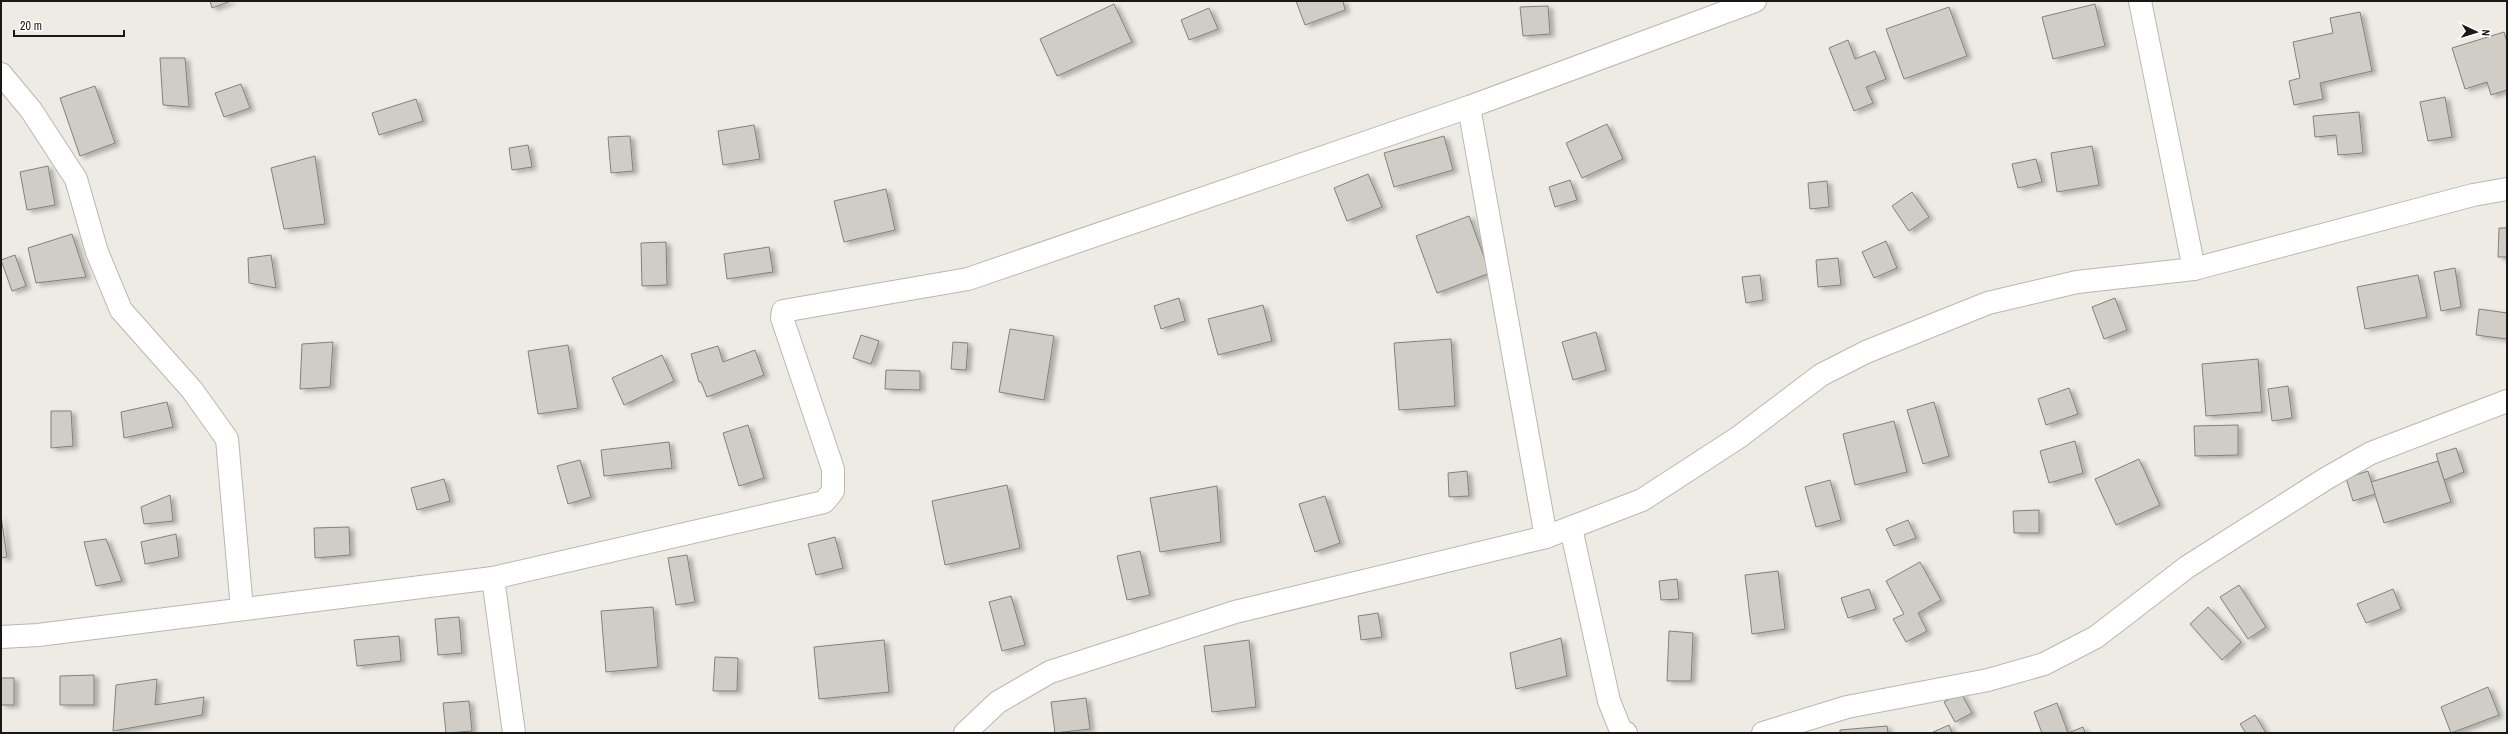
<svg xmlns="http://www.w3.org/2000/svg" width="2508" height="734" font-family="'Archivo Narrow',sans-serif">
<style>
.building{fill:#d0cdc7;stroke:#83817b;filter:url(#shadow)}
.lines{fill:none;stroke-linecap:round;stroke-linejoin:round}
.street-casing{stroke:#bab7b2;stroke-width:24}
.street{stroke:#fff;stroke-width:22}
</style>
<defs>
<filter id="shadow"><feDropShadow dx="4.5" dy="2.5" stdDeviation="2" flood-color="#0004"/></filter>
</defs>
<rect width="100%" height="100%" fill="#eeebe5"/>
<g class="building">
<polygon points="210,1 231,1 212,8"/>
<polygon points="1296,1 1343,1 1345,10 1305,25"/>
<polygon points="1114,4 1132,42 1057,76 1040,39"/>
<polygon points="2095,4 2105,46 2053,59 2042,17"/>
<polygon points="1548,6 1550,34 1523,36 1520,7"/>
<polygon points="1949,7 1967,56 1904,79 1886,29"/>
<polygon points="1209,8 1218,29 1189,40 1181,20"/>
<polygon points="2360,12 2372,71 2320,83 2323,99 2294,105 2289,81 2300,78 2293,42 2333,33 2330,18"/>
<polygon points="2504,32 2507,42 2507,90 2491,95 2487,82 2465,89 2452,48"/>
<polygon points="1848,40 1855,59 1875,51 1886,79 1866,87 1873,103 1854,111 1829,48"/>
<polygon points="160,58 185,58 189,107 163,105"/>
<polygon points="241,84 250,108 224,117 215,93"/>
<polygon points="95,86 115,143 80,156 60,98"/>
<polygon points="2445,97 2452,137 2428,141 2420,102"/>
<polygon points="416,99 423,121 379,135 372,113"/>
<polygon points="2359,112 2363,153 2338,155 2336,135 2315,137 2313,116"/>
<polygon points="1607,124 1623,159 1582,178 1566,143"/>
<polygon points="754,125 760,159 723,165 718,131"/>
<polygon points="630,136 633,171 611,173 608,137"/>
<polygon points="1444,136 1453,170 1394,187 1384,153"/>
<polygon points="528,145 532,167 512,170 509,148"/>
<polygon points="2092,146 2099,185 2057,192 2051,153"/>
<polygon points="315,156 325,224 284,229 271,168"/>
<polygon points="2036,159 2042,182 2018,188 2012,164"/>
<polygon points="48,166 55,205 27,210 20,172"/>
<polygon points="1368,174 1382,207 1347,221 1334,188"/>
<polygon points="1570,180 1577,200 1555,207 1549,187"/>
<polygon points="1827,181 1829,207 1810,209 1808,183"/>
<polygon points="886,189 895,230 844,242 834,201"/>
<polygon points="1912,192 1929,217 1909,231 1892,206"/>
<polygon points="1469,216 1490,273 1437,293 1416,236"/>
<polygon points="2499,228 2507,228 2507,257 2498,257"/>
<polygon points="72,234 86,277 36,283 28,248"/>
<polygon points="1886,241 1897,268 1874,278 1862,252"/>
<polygon points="666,242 667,285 642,286 641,243"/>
<polygon points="769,247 773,272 727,279 724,254"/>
<polygon points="15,255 26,286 12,291 1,260"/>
<polygon points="271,255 276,288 249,283 248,258"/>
<polygon points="1838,258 1841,285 1818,287 1816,260"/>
<polygon points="2455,268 2461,307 2441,311 2434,272"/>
<polygon points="1760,275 1763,300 1746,303 1742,277"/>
<polygon points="2418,275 2427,317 2365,329 2357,287"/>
<polygon points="1179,298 1185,321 1161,329 1154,306"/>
<polygon points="2115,298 2127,330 2104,339 2092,307"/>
<polygon points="1263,305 1272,341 1218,355 1208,319"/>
<polygon points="2479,309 2507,313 2507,339 2476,335"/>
<polygon points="1010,329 1054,336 1044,400 999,392"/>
<polygon points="1596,332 1606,370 1573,380 1562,342"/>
<polygon points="861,335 879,341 871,364 853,358"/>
<polygon points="1451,339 1455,406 1399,410 1394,343"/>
<polygon points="333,342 330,387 300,389 302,344"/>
<polygon points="953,342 968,343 966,370 951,369"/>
<polygon points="568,345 578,408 538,414 528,351"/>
<polygon points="718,346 723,362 755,350 764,375 707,397 701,382 699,382 691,354"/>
<polygon points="662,355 674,381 624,405 612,378"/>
<polygon points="2258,359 2262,412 2206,416 2202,364"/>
<polygon points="886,370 920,371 920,390 885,389"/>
<polygon points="2288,386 2292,418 2272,421 2268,389"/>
<polygon points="2069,388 2078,414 2046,425 2038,399"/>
<polygon points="167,402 173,427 124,438 121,412"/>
<polygon points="1934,402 1949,456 1923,464 1907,410"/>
<polygon points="51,411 71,411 73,446 51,448"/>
<polygon points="1894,421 1907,472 1855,485 1843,434"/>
<polygon points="748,425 764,478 739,486 723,433"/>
<polygon points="2238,425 2238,455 2195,456 2194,426"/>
<polygon points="2075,441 2083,473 2049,483 2040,451"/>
<polygon points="669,442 672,468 604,476 601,450"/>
<polygon points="2456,448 2464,472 2444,480 2436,454"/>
<polygon points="2139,459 2160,505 2116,525 2095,479"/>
<polygon points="580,460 591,497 568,504 557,466"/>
<polygon points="2438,461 2451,502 2384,523 2371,482"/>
<polygon points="1467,471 1469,496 1449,497 1448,473"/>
<polygon points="2368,471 2375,494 2353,501 2346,478"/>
<polygon points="444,479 450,501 417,510 411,488"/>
<polygon points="1830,480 1841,520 1816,527 1805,487"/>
<polygon points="1007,485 1020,548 945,565 932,501"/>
<polygon points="1217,486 1221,542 1160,552 1150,498"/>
<polygon points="170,495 173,521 144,524 141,507"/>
<polygon points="1325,496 1340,543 1315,552 1299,504"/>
<polygon points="2039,510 2039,533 2014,533 2013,511"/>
<polygon points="1,516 7,557 1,558"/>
<polygon points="1908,520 1916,538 1894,546 1886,529"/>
<polygon points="349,527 350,555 315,558 314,528"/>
<polygon points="176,534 179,557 145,564 141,542"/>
<polygon points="835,537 843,568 816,575 808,544"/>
<polygon points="106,539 122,581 96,586 84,542"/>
<polygon points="1140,551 1150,595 1127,600 1117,556"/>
<polygon points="687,555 695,602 676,605 668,558"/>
<polygon points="1920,562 1941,600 1918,613 1927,631 1906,642 1893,619 1904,614 1886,581"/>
<polygon points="1778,571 1785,629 1752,634 1745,575"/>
<polygon points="1677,579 1679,599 1661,600 1659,581"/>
<polygon points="2239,585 2266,627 2248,639 2220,597"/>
<polygon points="1869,589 1876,609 1848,618 1841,598"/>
<polygon points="2393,589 2401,609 2366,623 2357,604"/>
<polygon points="1011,596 1025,645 1002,651 989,602"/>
<polygon points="653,607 658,667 606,672 601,611"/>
<polygon points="2208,607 2241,642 2222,660 2190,624"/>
<polygon points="1378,613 1382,637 1361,640 1358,616"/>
<polygon points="459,617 462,653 438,655 435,619"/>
<polygon points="1669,631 1693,633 1691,681 1667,681"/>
<polygon points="399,636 401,661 357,666 354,640"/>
<polygon points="1561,638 1567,676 1516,689 1510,653"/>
<polygon points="884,640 889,692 819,699 814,647"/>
<polygon points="1249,640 1256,707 1212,712 1204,646"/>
<polygon points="715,657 738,658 737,691 713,691"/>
<polygon points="94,675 94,705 60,705 60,676"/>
<rect x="1" y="678" width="13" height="27"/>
<polygon points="157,679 155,705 204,697 202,715 113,731 116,685"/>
<polygon points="2488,687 2499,715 2451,733 2441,707"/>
<polygon points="1961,693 1972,713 1955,722 1944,702"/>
<polygon points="1086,698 1090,729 1055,733 1051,702"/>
<polygon points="469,701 472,731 446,733 443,703"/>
<polygon points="2057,703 2068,733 2083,727 2085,733 2042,733 2034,712"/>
<polygon points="2255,715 2266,733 2246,733 2240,724"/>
<polygon points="1949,725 1952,733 1931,733"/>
<polygon points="1887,726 1888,733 1840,733 1840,730"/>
</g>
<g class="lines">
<defs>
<g id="street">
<polyline points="2140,1 2194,269"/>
<polyline points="1,74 31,110 76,179 97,252 121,310 192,390 227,439 242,609"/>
<polyline points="1469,107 1546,537"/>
<polyline points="1571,528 1609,701 1621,731 1626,733"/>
<polyline points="493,578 514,733"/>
<polyline points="1,637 38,635 493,578 824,502 833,491 833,469 782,318 783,311 968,279 1469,107 1755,1"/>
<polyline points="965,733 998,702 1050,672 1235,612 1546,537 1642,500 1739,437 1821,375 1866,352 1988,303 2077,282 2194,269 2473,195 2507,189"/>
<polyline points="1763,733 1847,707 1988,680 2044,664 2096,637 2187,567 2327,478 2371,453 2507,401"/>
</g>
</defs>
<use href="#street" class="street-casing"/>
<use href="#street" class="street"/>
</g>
<rect width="2508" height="734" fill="none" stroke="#191816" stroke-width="4"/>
<g transform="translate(2476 32) rotate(94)" stroke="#ffffff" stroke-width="3" paint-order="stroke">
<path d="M0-3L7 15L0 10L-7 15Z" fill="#191816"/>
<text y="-6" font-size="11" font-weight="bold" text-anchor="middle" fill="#191816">N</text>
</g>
<path d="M14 30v6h110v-6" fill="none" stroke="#191816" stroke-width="2"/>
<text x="20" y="30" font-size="12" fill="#191816" stroke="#ffffff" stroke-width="3" paint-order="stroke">20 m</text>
</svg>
